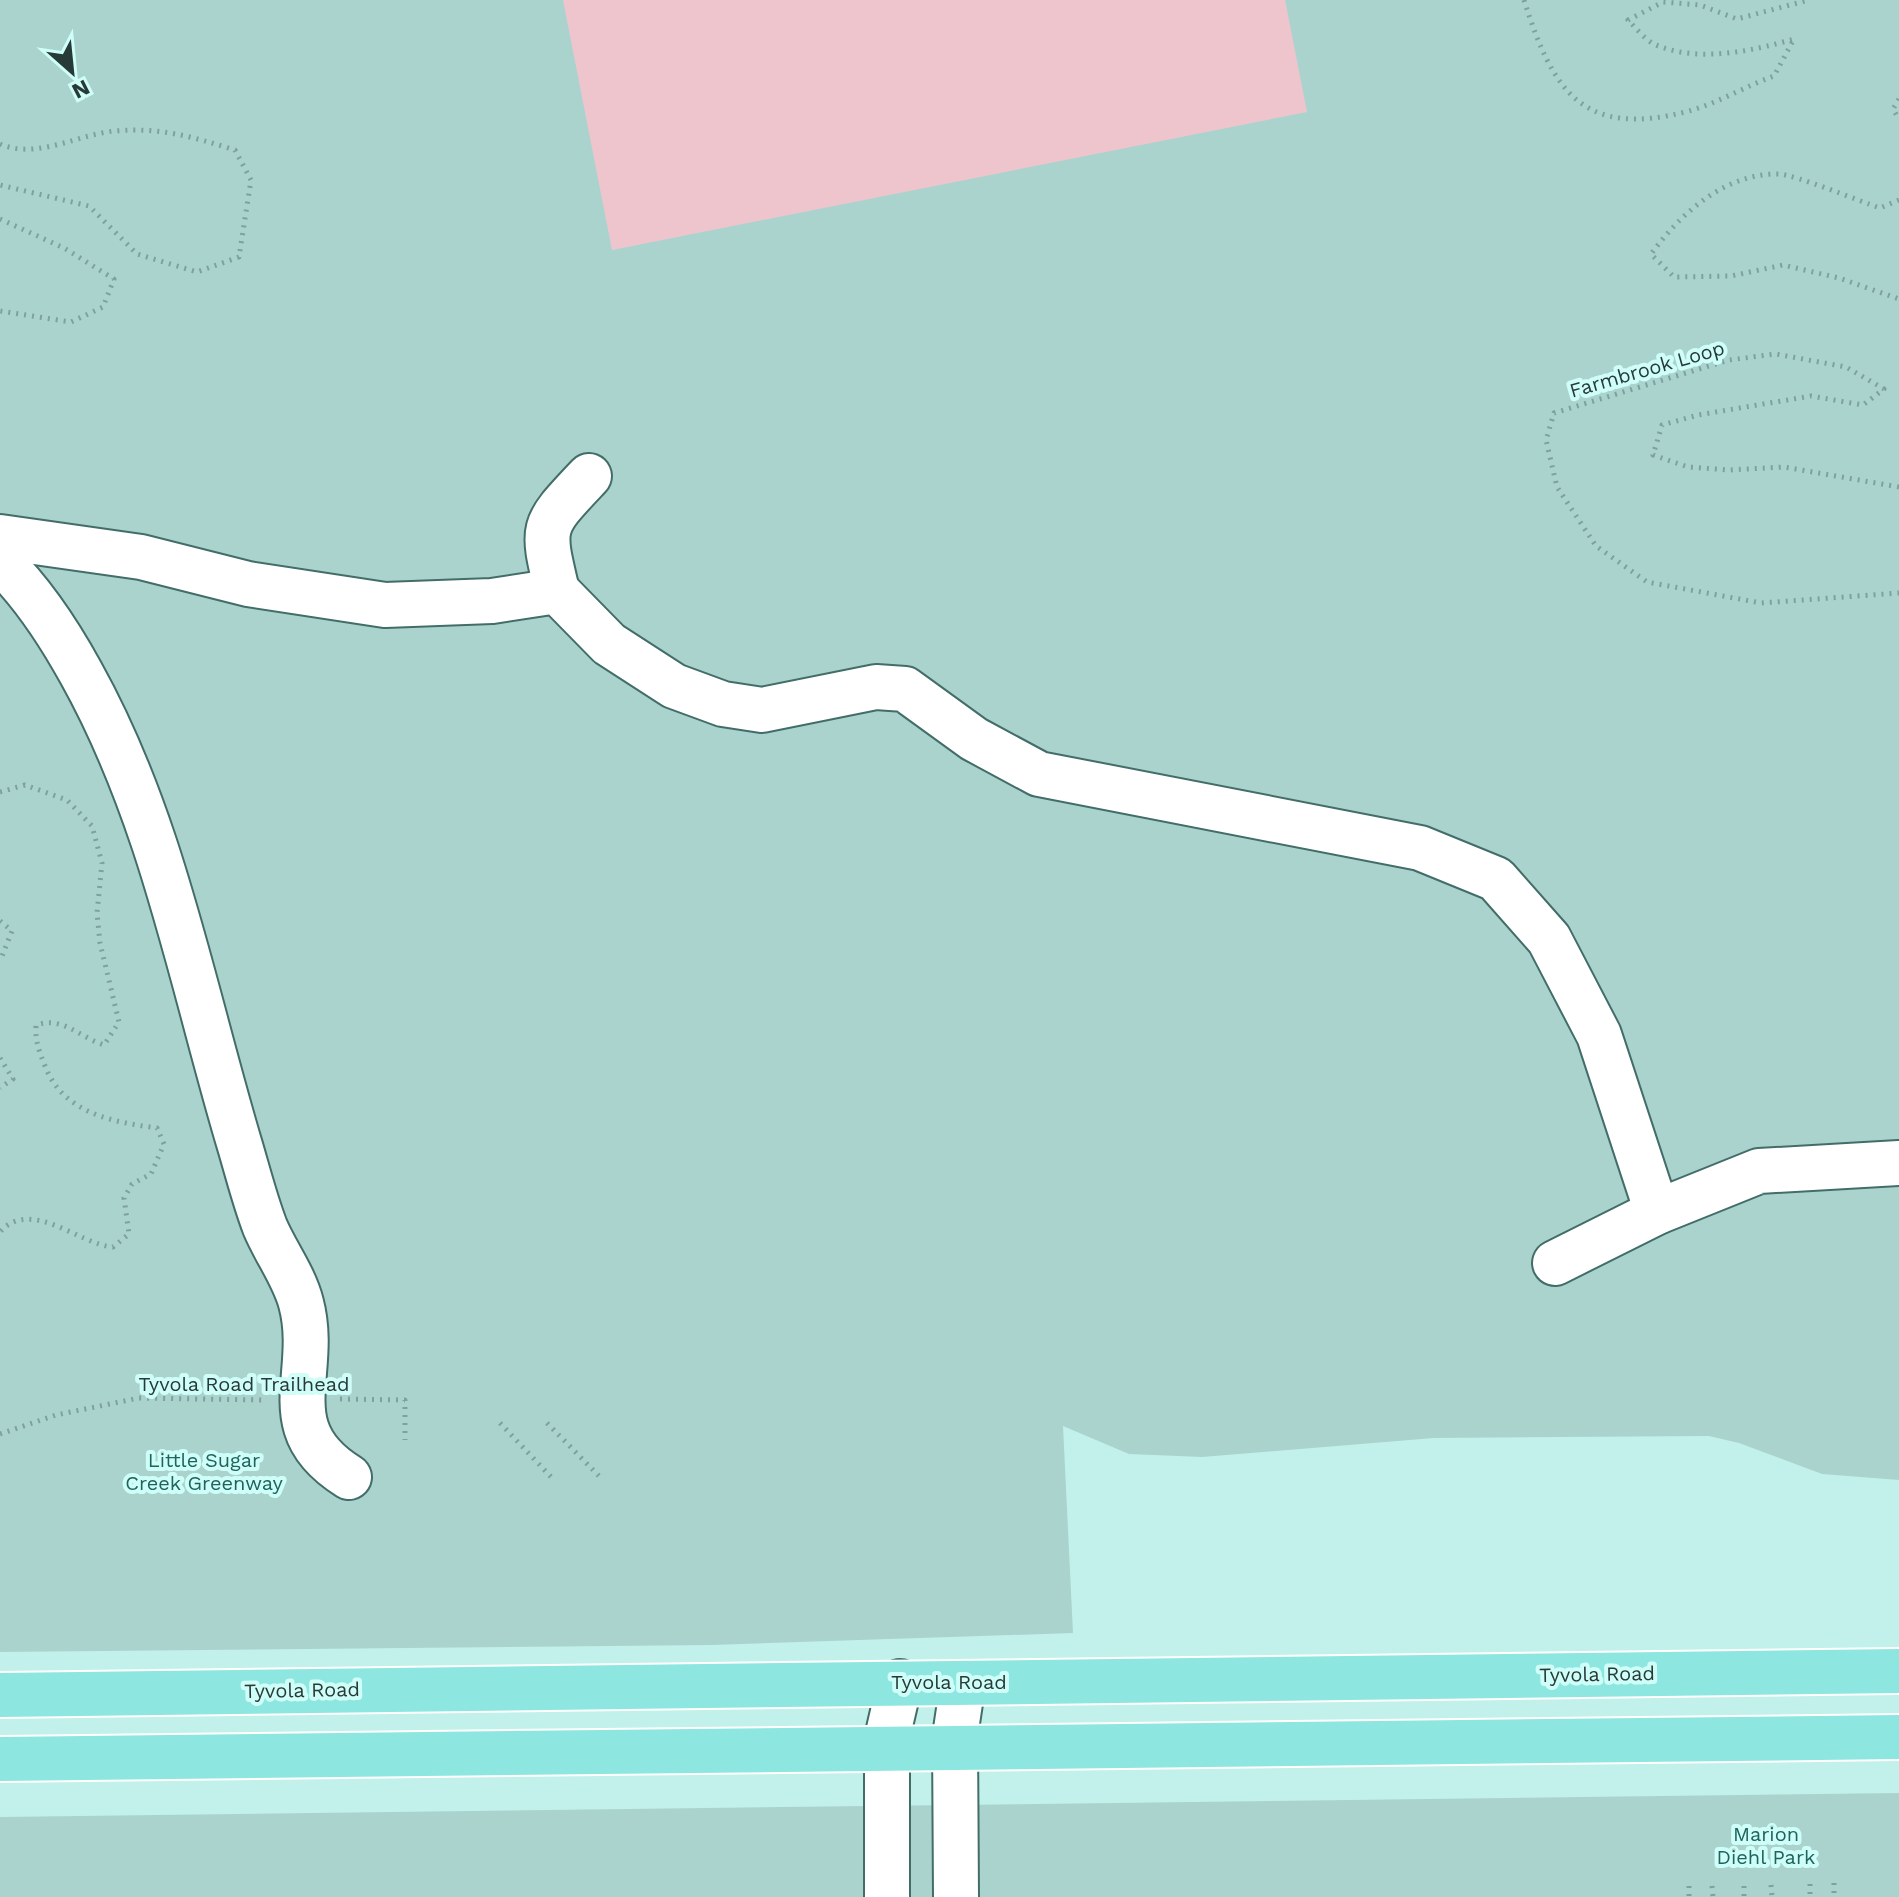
<svg xmlns="http://www.w3.org/2000/svg" width="1899" height="1897" font-family="'Work Sans',sans-serif">
<style>
.green{fill:#aad3ce}
.building{fill:#efc5cd}
.lines{fill:none;stroke-linecap:round;stroke-linejoin:round}
.minor-casing{stroke:#426d69;stroke-width:48}
.major-casing{stroke:#fff;stroke-width:48}
.path{stroke:#7fa19e;stroke-width:5;stroke-dasharray:2 6;stroke-linecap:butt}
.minor{stroke:#fff;stroke-width:44}
.major{stroke:#8de6e0;stroke-width:44}
.labels{text-anchor:middle;stroke-width:8;stroke-linejoin:round;paint-order:stroke}
.street-label{font-size:20px;fill:#273a38;stroke:#cffef9}
.park-label{font-size:20px;fill:#1e635d;stroke:#cffef9}
</style>
<rect width="100%" height="100%" fill="#c2f1ec"/>
<g class="green">
<polygon points="0,0 1899,0 1899,1480 1822,1474 1739,1443 1709,1436 1434,1438 1202,1457 1129,1454 1063,1426 1073,1633 712,1645 0,1652"/>
<polygon points="1899,1793 1899,1897 0,1897 0,1817"/>
</g>
<polygon class="building" points="563,0 1285,0 1307,112 612,250"/>
<g class="lines">
<defs>
<g id="minor">
<polyline points="0,537 141,557 248,584 385,605 492,601 557,591 609,644 674,686 723,704 762,710 876,687 905,689 974,739 1039,774 1420,848 1496,879 1549,939 1599,1035 1657,1212"/>
<path d="M0 561C33 593 59 633 81 673 163 820 192 986 240 1146 248 1173 255 1201 265 1227 276 1253 294 1276 301 1303 320 1374 270 1428 349 1477"/>
<path d="M557 591C541 524 541 527 589 476"/>
<polyline points="1555,1263 1657,1212 1759,1171 1899,1163"/>
<polyline points="887,1897 887,1738 900,1682"/>
<polyline points="956,1897 955,1736 963,1683"/>
</g>
<g id="major">
<polyline points="0,1695 1899,1671"/>
<polyline points="0,1759 1899,1737"/>
</g>
</defs>
<use href="#minor" class="minor-casing"/>
<use href="#major" class="major-casing"/>
<g class="path">
<path d="M1524 0C1553 92 1583 139 1689 111 1718 103 1746 86 1774 76L1794 39C1752 51 1699 63 1656 45 1646 41 1636 28 1628 20L1663 2 1700 5 1737 19 1809 0"/>
<polyline points="1899,99 1893,109 1899,119"/>
<path d="M0 144C37 160 78 134 115 131 160 127 193 137 235 150L251 180 239 257 197 272 137 254 89 206 0 185"/>
<path d="M1899 200 1880 208C1859 201 1796 175 1779 174 1725 173 1681 213 1651 254L1674 277 1731 276 1783 265 1839 278 1899 299"/>
<polyline points="0,219 64,248 114,279 103,307 71,322 0,311"/>
<polyline points="1899,487 1784,467 1729,470 1688,467 1653,455 1662,425 1698,415 1811,396 1863,405 1884,389 1846,367 1776,354 1729,360 1554,413 1546,440 1557,487 1596,546 1647,582 1761,603 1899,593"/>
<path d="M0 792 25 785 67 800 92 826 102 863 97 913 100 943 119 1022 104 1045C79 1037 63 1016 36 1025 35 1041 39 1051 45 1066 63 1113 112 1122 157 1128L164 1144 151 1174 132 1184 124 1198 129 1234 113 1247C80 1245 31 1197 0 1232"/>
<polyline points="0,921 12,931 0,961"/>
<polyline points="0,1058 13,1079 0,1088"/>
<polyline points="340,1399 405,1400 405,1440"/>
<polyline points="500,1423 553,1479"/>
<polyline points="547,1423 601,1478"/>
<polyline points="0,1434 56,1415 139,1398 262,1400"/>
<polyline points="1834,1883 1834,1897"/>
<polyline points="1810,1884 1810,1897"/>
<polyline points="1771,1885 1772,1897"/>
<polyline points="1689,1886 1689,1897"/>
<polyline points="1712,1886 1713,1897"/>
<polyline points="1744,1886 1744,1897"/>
</g>
<use href="#minor" class="minor"/>
<use href="#major" class="major"/>
</g>
<g class="labels">
<g class="street-label">
<text transform="translate(1647 369) rotate(-16)" y="7">Farmbrook Loop</text>
<text x="244" y="1391">Tyvola Road Trailhead</text>
<text transform="translate(1597 1674) rotate(-1)" y="7">Tyvola Road</text>
<text x="949" y="1689">Tyvola Road</text>
<text transform="translate(302 1690) rotate(-1)" y="7">Tyvola Road</text>
</g>
<g class="park-label">
<text x="204" y="1467">Little Sugar<tspan x="204" dy="23">Creek Greenway</tspan></text>
<text x="1766" y="1841">Marion<tspan x="1766" dy="23">Diehl Park</tspan></text>
</g>
</g>
<g transform="translate(72 72) rotate(153)" stroke="#cffef9" stroke-width="6" paint-order="stroke">
<path d="M0-6L14 30L0 20L-14 30Z" fill="#273a38"/>
<text y="-12" font-size="22" font-weight="bold" text-anchor="middle" fill="#273a38">N</text>
</g>
</svg>
